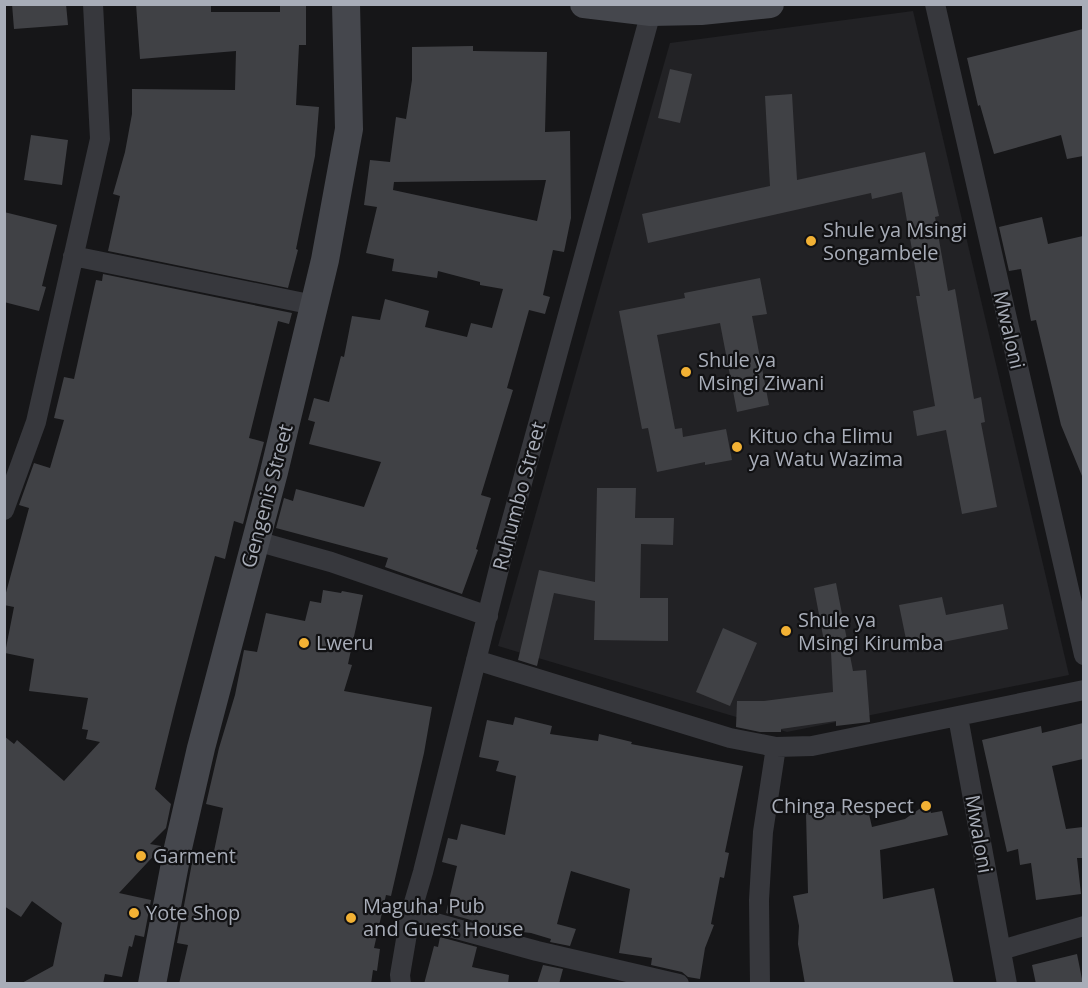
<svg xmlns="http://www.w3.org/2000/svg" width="1088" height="988" font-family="'Open Sans',sans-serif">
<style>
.built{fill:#222225}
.building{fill:#404145;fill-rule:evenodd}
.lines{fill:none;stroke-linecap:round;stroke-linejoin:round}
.street{stroke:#37383d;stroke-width:20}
.secondary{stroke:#45474d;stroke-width:28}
.poi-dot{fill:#f2b134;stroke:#111113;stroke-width:2}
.labels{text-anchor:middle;stroke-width:4.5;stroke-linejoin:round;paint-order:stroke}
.poi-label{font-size:20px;fill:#a8adb8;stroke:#111113;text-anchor:start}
.street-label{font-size:20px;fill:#a8adb8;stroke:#111113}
</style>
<rect width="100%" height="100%" fill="#161618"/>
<!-- built -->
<path class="built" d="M913 11 1069 675 787 732 498 646 670 43Z"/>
<!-- building -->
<path class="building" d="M12 4H66L68 25 14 29Z
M136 4H211V12H280V5H306V45H299L296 105 319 107 315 156 296 249 298 250 288 288 108 251 120 196 113 194 125 152 132 114V89L235 90 236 51 140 59Z
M1083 29V156L1067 159 1061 135 994 154 980 105 978 106 967 58Z
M473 46V51L547 52 545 132 570 131 571 218 564 252 553 250 543 295 550 297 545 314 529 310 507 388 513 390 481 495 491 498 476 549 478 550 462 594 385 567 388 558 276 528 284 498 293 501 296 489 364 507 381 462 309 444 315 422 308 420 314 398 329 402 341 356 344 357 352 316 380 320 385 299 429 311 425 327 467 337 471 323 492 328 503 289 480 285V282L438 271 437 278 392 271 394 259 366 253 377 207 364 205 370 160 390 162 396 117 406 119 412 80V47ZM546 180 537 221 393 190 394 182Z
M670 69 692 74 680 123 658 118Z
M792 94 797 180 925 152 939 216 935 217 948 291 955 289 974 399 981 397 985 422 981 423 997 507 962 514 946 430 917 436 913 411 935 406 916 296H920L902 192 872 199 871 193 648 243 642 214 770 186 765 96Z
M31 135 68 140 62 185 24 180Z
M4 212 57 225 42 286 46 287 39 311 4 302Z
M1042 217 1048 244 1083 236 1082 476 1061 425 1036 320 1031 321 1021 269 1009 271 999 227Z
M103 274 292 313 289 324 278 321 249 438 264 442 243 524 234 521 225 559 215 556 175 708 155 789 171 804 166 828 150 844 161 846V848L119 893 151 900 144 937 135 935 132 947 129 946 122 977 105 974 103 984H20L53 966 62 923 32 901 21 917 4 906V736L14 744 17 740 64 781 100 742 86 739 88 730 82 729 88 698 29 691 34 659 5 653 14 607 4 605V600L29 508 19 505 34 463 50 468 64 420 54 418 64 377 74 379 96 280 102 281Z
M760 278 767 314 752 316 769 405 737 412 720 323 657 335 675 429 682 428 683 437 726 429 732 460 705 465V462L657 472 648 428 642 429 619 311 685 298 684 293Z
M597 488H636L635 518H674L673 545 641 544 640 598H668V641L594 640 595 601 554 593 537 666 518 660 539 570 595 582Z
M836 583 853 671 866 670 870 722 836 726V721L781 729V732H760L736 727 737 701H764L833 692 831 652H826L814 588Z
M323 590 341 593 342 591 363 595 348 664 352 665 344 691 432 707 424 753 391 896 386 895 374 948 380 949 377 971 373 970 371 984H179L188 945 177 943 194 852 213 856 223 808 206 804 219 748 235 695 244 650 257 652 266 613 305 621 310 601 321 603Z
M942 597 946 615 1003 604 1008 629 908 649 899 605Z
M723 628 757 643 730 706 696 692Z
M515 717 552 726 550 734 598 741 599 734 632 742 631 744 743 766 725 852 729 853 724 878 720 877 711 924 714 925 705 948 700 979 688 977 682 972 651 965 652 958 619 953 630 889 571 871 557 924 576 929 570 946 550 942 551 939 531 933 506 930 446 913 457 866 442 862 448 838 457 840 461 824 505 835 516 776 496 771 499 761 479 757 487 720 513 725Z
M1083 723V759L1052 766 1066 829 1083 827V858H1077L1081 894 1036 900 1031 863 1020 865 1018 849 1007 852 982 740 1041 726 1042 733Z
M866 801 872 827 905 819 928 803 931 813 942 811 948 835 880 850 883 899 934 888 954 984H805L798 944 799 926 793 896 808 893 806 813 848 811 846 805Z
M440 937 477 947 472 967 509 975 508 984H424L434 946 438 947Z
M1077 954 1083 984H1036L1032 965Z
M543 965 563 969 559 984H537Z"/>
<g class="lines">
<!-- street -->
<path class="street" d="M935 4 1084 655
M73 256 314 305
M4 510 36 422 100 139 93 4
M256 541 331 562 488 616
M476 660 730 738 776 747 812 746 1084 690
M958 717 1007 984
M410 916 537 951 679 984
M1001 950 1084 926
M401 984 400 975 410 916 423 872 505 545 651 12
M760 984 759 900 763 832 776 747"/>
<!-- secondary -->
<path class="secondary" d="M584 4 651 12 701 11 770 4
M152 984 178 848 201 748 274 472 325 260 349 129 346 4"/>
</g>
<!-- markers -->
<g class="poi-dot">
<circle cx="811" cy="241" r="6"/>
<circle cx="686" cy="372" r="6"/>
<circle cx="737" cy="447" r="6"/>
<circle cx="786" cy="631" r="6"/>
<circle cx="304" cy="643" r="6"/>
<circle cx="926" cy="806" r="6"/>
<circle cx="141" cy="856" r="6"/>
<circle cx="134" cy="913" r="6"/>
<circle cx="351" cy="918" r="6"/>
</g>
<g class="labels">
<!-- poi labels -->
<g class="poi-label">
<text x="823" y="237">Shule ya Msingi<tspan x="823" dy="23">Songambele</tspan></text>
<text x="698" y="367">Shule ya<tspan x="698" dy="23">Msingi Ziwani</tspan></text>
<text x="749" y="443">Kituo cha Elimu<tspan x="749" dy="23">ya Watu Wazima</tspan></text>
<text x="798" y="627">Shule ya<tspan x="798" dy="23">Msingi Kirumba</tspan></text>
<text x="316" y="650">Lweru</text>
<text x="914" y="813" text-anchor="end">Chinga Respect</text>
<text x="153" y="863">Garment</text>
<text x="363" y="913">Maguha' Pub<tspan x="363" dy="23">and Guest House</tspan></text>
<text x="146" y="920">Yote Shop</text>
</g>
<!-- street labels -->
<g class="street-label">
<text transform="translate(1009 330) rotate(77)" y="7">Mwaloni</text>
<text transform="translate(267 496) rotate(-75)" y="7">Gengenis Street</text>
<text transform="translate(519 496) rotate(-75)" y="7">Ruhumbo Street</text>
<text transform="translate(979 834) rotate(80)" y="7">Mwaloni</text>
</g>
</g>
<!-- border -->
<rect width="1088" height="988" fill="none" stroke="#a8adb8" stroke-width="12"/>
</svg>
